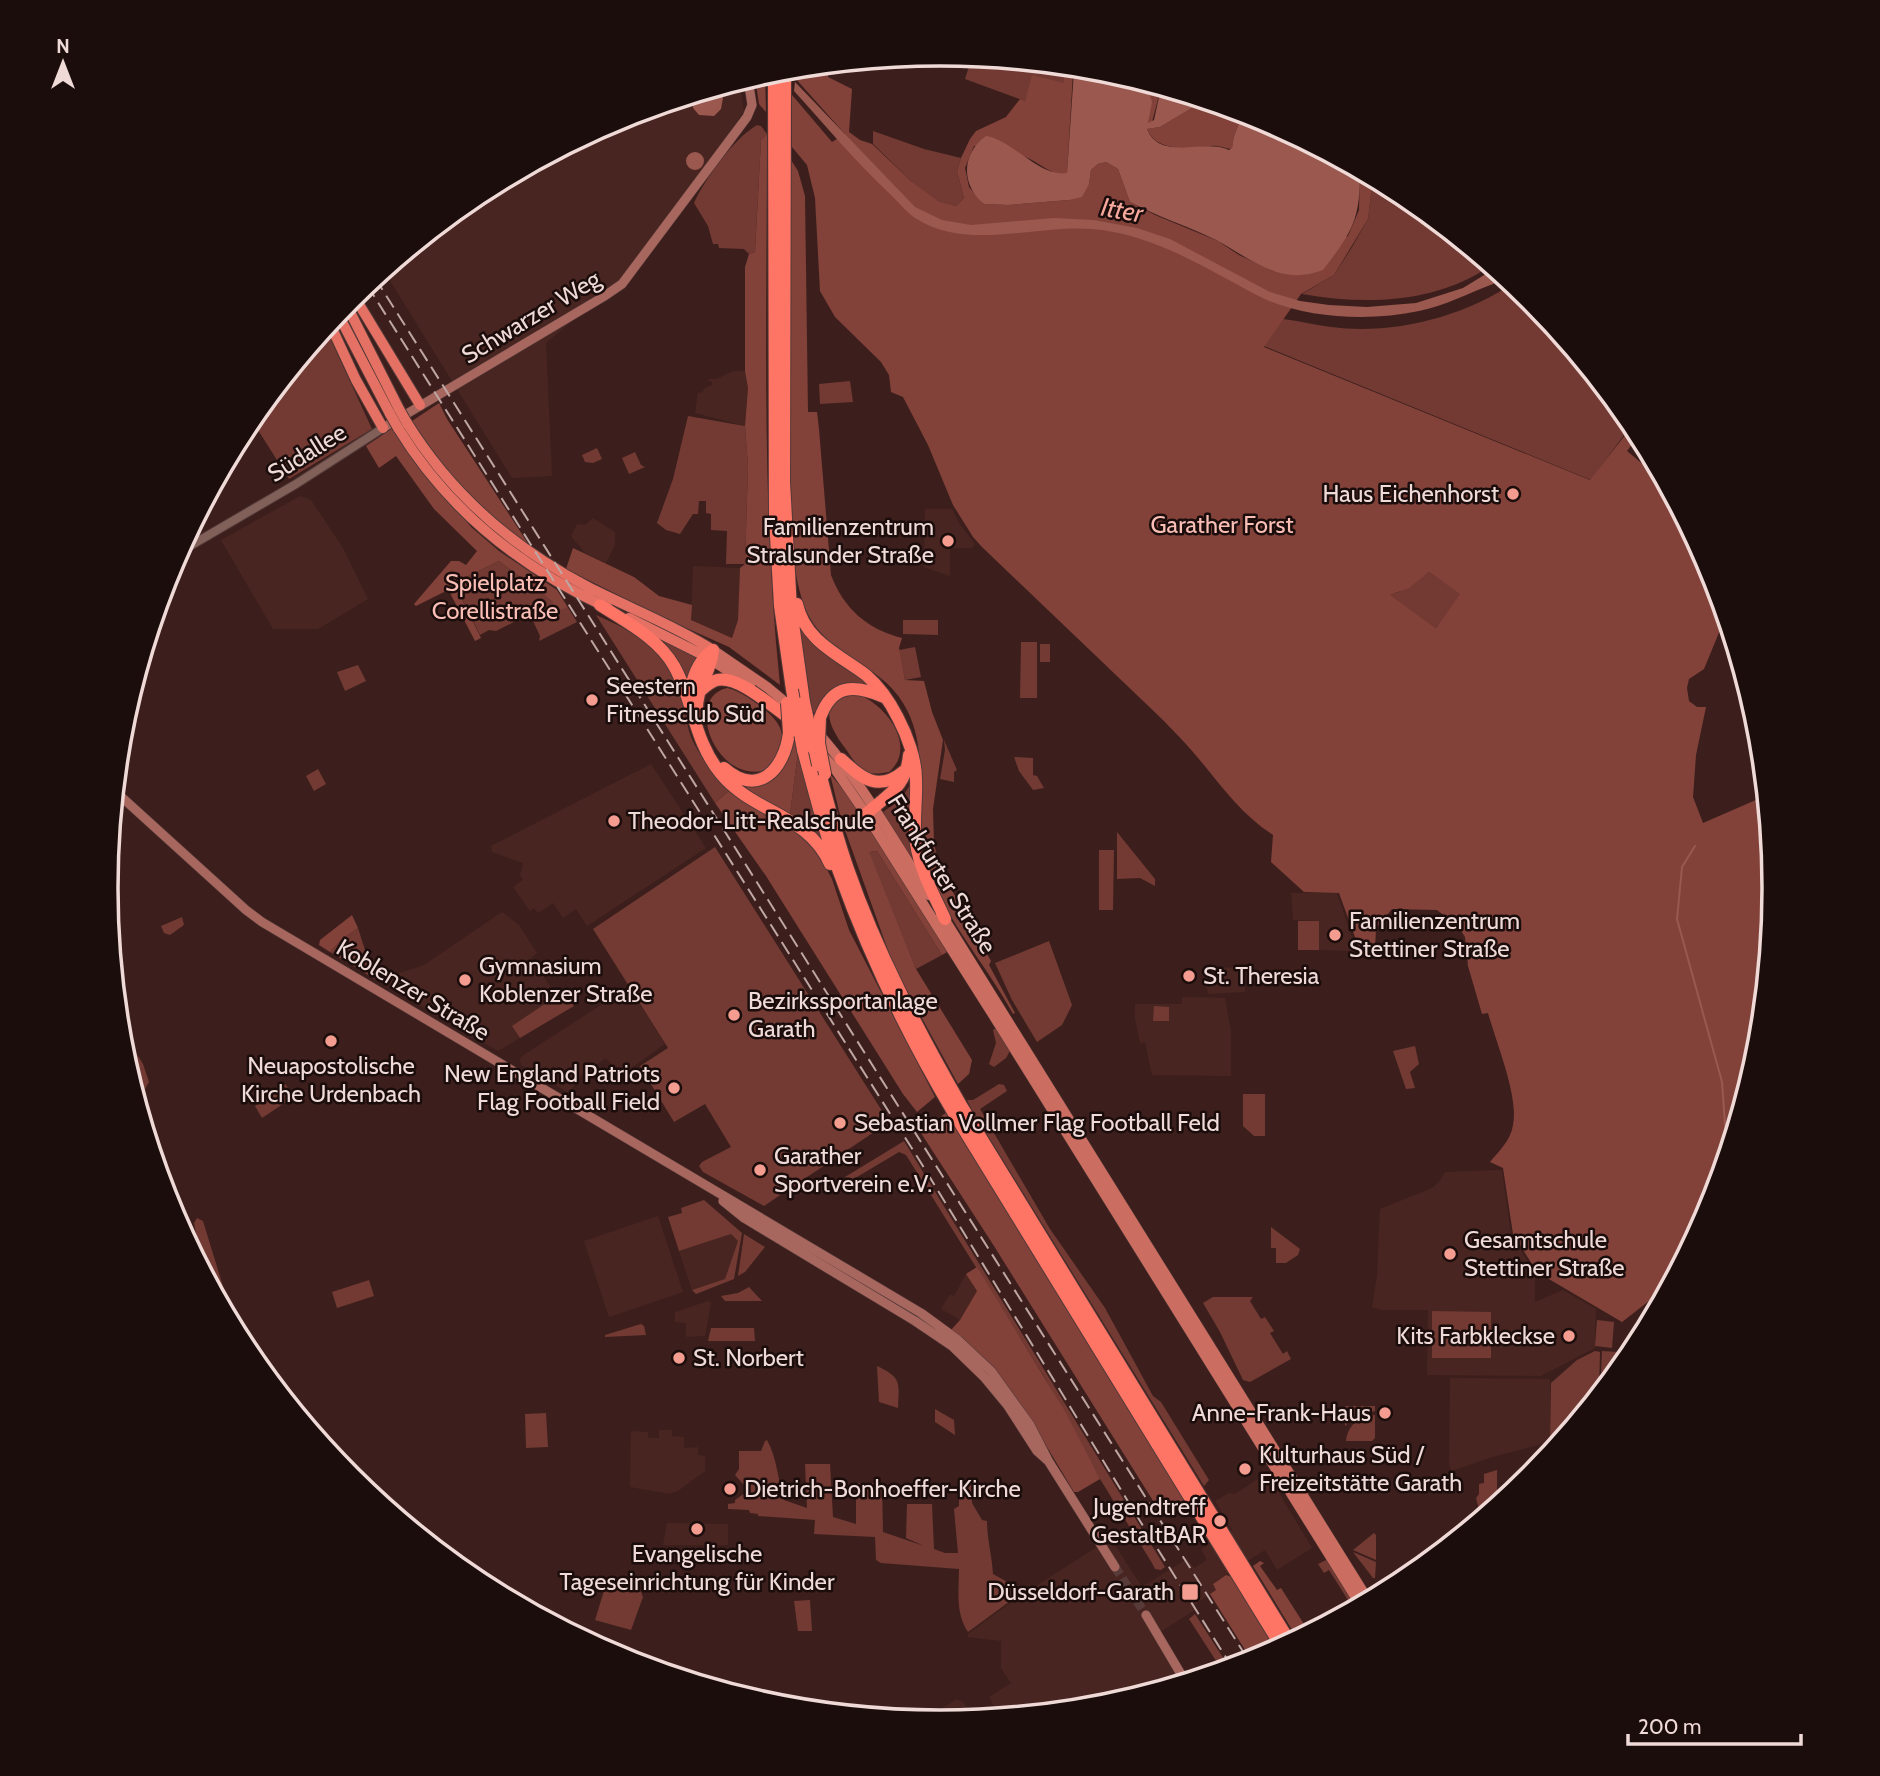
<svg xmlns="http://www.w3.org/2000/svg" width="1880" height="1776" font-family="Cabin,sans-serif">
<style>
.built{fill:#492521}
.green{fill:#723a33}
.forest{fill:#82423a;fill-rule:evenodd}
.water{fill:#9a584f}
.lines{fill:none;stroke-linecap:round;stroke-linejoin:round}
.stream{stroke:#9a584f;stroke-width:2}
.secondary-tunnel{stroke:#573b38;stroke-width:9;stroke-dasharray:9 4.5;stroke-linecap:butt}
.tertiary-casing{stroke:#533a38;stroke-width:10}
.secondary-casing{stroke:#533a38;stroke-width:10}
.primary-casing{stroke:#533a38;stroke-width:11}
.trunk-casing{stroke:#533a38;stroke-width:12}
.motorway-casing{stroke:#533a38;stroke-width:14}
.tertiary{stroke:#82605a;stroke-width:8}
.secondary{stroke:#a7665e;stroke-width:9}
.primary{stroke:#cc6d61;stroke-width:10}
.trunk{stroke:#e57164;stroke-width:10}
.motorway{stroke:#fe7566;stroke-width:12}
.rail{stroke:#bea6a3;stroke-width:2;stroke-dasharray:14 7;stroke-linecap:butt}
.trunk-bridge-casing{stroke:#533a38;stroke-width:12;stroke-linecap:butt}
.motorway-bridge-casing{stroke:#533a38;stroke-width:14;stroke-linecap:butt}
.trunk-bridge{stroke:#e57164;stroke-width:10}
.motorway-bridge{stroke:#fe7566;stroke-width:12}
.poi-dot{fill:#f59c90;stroke:#1a0d0c;stroke-width:2.5}
.labels{text-anchor:middle;stroke-width:5;stroke-linejoin:round;paint-order:stroke}
.street-label{font-size:24px;fill:#efdad7;stroke:#1a0d0c}
.poi-label{font-size:24px;fill:#efdad7;stroke:#1a0d0c;text-anchor:start}
.park-label{font-size:24px;fill:#fbbeb5;stroke:#1a0d0c}
.water-label{font-size:26px;font-style:italic;fill:#f8a99d;stroke:#1a0d0c}
.rim{fill:none;stroke:#efdad7;stroke-width:3.5}
</style>
<rect width="100%" height="100%" fill="#3c1f1c"/>
<!-- built -->
<path class="built" d="M739 82 744 111 681 204 620 280 546 343 552 476 512 478 384 271 477 195 621 118Z
M733 371H745L748 388 745 426 695 413 698 392 702 393 705 388 712 385V382L708 381 709 379H717Z
M300 496 311 500 343 548 368 599 318 629H273L221 540Z
M925 509H952L959 523 975 544 972 548H950V576L924 567Z
M593 518 615 532V545L606 563 586 554 571 536 577 524 585 525Z
M693 566 740 568 738 620 732 638 691 620Z
M651 764 706 848 587 926 576 909 563 918 553 903 538 913 534 908 530 911 513 887 523 880 520 875 523 863 492 852 491 846Z
M1291 893H1337L1356 949 1352 951 1319 950V921L1293 920Z
M502 912 519 925 537 953 531 958 557 996 513 1026 520 1038 498 1051 383 984 387 977 424 965Z
M1245 967V992L1208 994 1206 985 1208 979H1210V968Z
M629 987 665 1044 620 1076 606 1058 579 1077 569 1093 521 1065 520 1059 522 1056Z
M1182 997 1225 998 1231 1031V1076L1152 1075 1145 1042 1140 1043 1135 1019V1004H1182Z
M1502 1170 1511 1234 1535 1273V1302L1563 1290 1596 1309 1595 1348 1541 1376 1427 1375 1428 1310H1381L1372 1307 1377 1276 1380 1209 1432 1188 1439 1182 1445 1172Z
M658 1216 683 1292 609 1317 584 1241Z
M731 1234 738 1241 725 1279 692 1290 679 1251Z
M966 1274 977 1291 960 1320 941 1309 950 1294 954 1296Z
M708 1301 711 1303 705 1336 686 1337V1323L675 1322V1312Z
M1450 1378 1550 1379V1442L1489 1458 1452 1471 1449 1465Z
M659 1430H672V1436L684 1437V1448L698 1447V1455L705 1456V1471L678 1491 670 1494 630 1487 631 1431 648 1432V1438H659Z
M1267 1473 1312 1548 1277 1570 1265 1550 1213 1583 1216 1590 1193 1606 1195 1610 1157 1634 1182 1676 1164 1687 1102 1706 1000 1716 989 1697 1011 1683 1001 1668V1641L968 1637V1634L1011 1602 1100 1545H1115L1142 1587 1187 1559 1194 1568 1207 1560 1201 1549 1232 1530 1215 1501 1229 1493 1235 1494Z
M667 1523 728 1524V1545H663Z
M957 1699 964 1703 973 1718 940 1722 923 1720Z"/>
<!-- green -->
<path class="green" d="M981 58 1064 66V83L1025 101 965 79 971 60 981 62Z
M757 125 761 126 767 134 761 140 755 252 749 254 744 249 719 248 718 244H713L708 226 694 203C705 179 733 139 757 125Z
M873 131 924 149 961 158 957 171 964 198 956 206 939 203 911 181 873 144Z
M1373 178 1404 195 1490 266C1435 304 1364 305 1302 294L1334 275 1352 247 1368 219Z
M1512 284 1530 299 1632 424 1591 480 1264 346 1283 319C1299 321 1315 325 1331 327 1391 335 1461 318 1512 284Z
M326 329 372 429 289 479 251 419Z
M850 381 853 402 820 404 819 384Z
M688 416 745 426 748 466 745 564H726L727 531 711 530V514L706 513V501H699L698 514H693L680 534 666 530 657 523 673 479Z
M1641 440 1657 470 1634 451Z
M597 448 602 459 593 463 585 462 582 455Z
M635 452 641 465 645 467 629 474 622 458Z
M499 561 553 602 496 631 489 630 480 635 454 583Z
M1429 572 1461 594 1436 628 1389 595 1399 592Z
M567 606 577 622 539 641 540 636 532 619Z
M596 615C628 629 665 648 678 683 684 701 685 720 691 737 699 757 716 774 730 790L715 803Z
M799 619 881 694 867 684H856L818 715 812 711Z
M903 620H938V635L903 634Z
M642 627 701 657 690 682Z
M1021 642H1037V698H1020Z
M1040 644H1050V662H1040Z
M915 647 921 677 905 680 899 650Z
M358 665 366 681 345 691 337 672Z
M944 740 957 770 954 772V782L940 779 945 750Z
M798 752 823 843 809 826 790 814Z
M1014 757 1033 758V775L1037 776 1044 788 1033 790 1019 771Z
M318 769 326 784 314 791 306 776Z
M913 780 926 882 883 812 901 799Z
M1117 832 1155 879V886L1140 878 1117 879Z
M715 847 889 1122 764 1206 703 1172 699 1166 702 1162 731 1147 705 1104 674 1122 640 1066 668 1048 593 929Z
M1099 850H1114L1113 910H1099Z
M877 851 942 955 916 969 868 852Z
M182 917 184 925 170 935 164 933 161 926Z
M1298 921H1319V950H1298Z
M358 928 365 950 378 977 376 980 330 952 341 940Z
M1049 941 1072 1005 1062 1025 1037 1042 1012 1000 995 963Z
M564 991 574 1006 520 1038 512 1026Z
M1154 1006 1169 1007V1021H1153Z
M996 1028 1010 1051 1006 1058 994 1067 989 1064 996 1043 993 1030Z
M127 1039 143 1064 149 1082 145 1089 137 1088 135 1084Z
M1415 1046 1419 1064 1410 1072 1415 1088 1406 1089 1393 1051Z
M285 1084 293 1094 292 1098 262 1118 255 1106Z
M999 1084 1004 1085 1007 1091 980 1109 1050 1229 1105 1308 1153 1396 1161 1402 1209 1480 1204 1486 972 1110 967 1100H973Z
M1243 1094H1265V1136H1254L1243 1126Z
M904 1141 1165 1567 1161 1570 1155 1569 1152 1563 1100 1479 1045 1378 906 1155 899 1152 852 1180 845 1177Z
M704 1200 742 1233 734 1279 696 1294 692 1290 725 1279 738 1241 731 1234 679 1251 668 1217 682 1213 681 1208Z
M197 1218 203 1221 229 1306 227 1314 203 1269 194 1223Z
M1271 1227 1300 1249 1298 1255 1286 1263H1276V1248H1271Z
M744 1234 765 1247 745 1272 738 1276Z
M369 1280 374 1296 337 1308 332 1292Z
M749 1287 762 1301H725L721 1296 738 1293Z
M1213 1297H1253L1250 1301 1261 1319 1265 1317 1274 1331 1270 1333 1283 1354 1287 1351 1291 1359 1250 1382 1243 1380 1220 1332 1203 1303Z
M1432 1311 1491 1312V1358H1432Z
M1597 1320 1614 1322 1612 1348 1595 1346Z
M641 1324 644 1326 646 1335 605 1337V1335Z
M711 1328H754L755 1341H708Z
M1595 1351 1600 1352 1599 1392 1561 1440 1550 1442 1551 1383 1577 1360Z
M1602 1351 1618 1352 1616 1372 1601 1374Z
M877 1366C902 1378 899 1382 898 1408L879 1402Z
M1345 1406H1375V1411L1359 1415 1345 1426Z
M935 1409 954 1420 955 1435 935 1422Z
M546 1413 548 1447 526 1448 525 1414Z
M1375 1415V1438L1372 1441H1346C1348 1425 1359 1416 1375 1415Z
M767 1440C777 1457 778 1481 784 1500L807 1508 805 1464H830L833 1517 856 1524V1483H882L883 1532 924 1546 906 1538 907 1504H932L934 1549 945 1553H958L954 1509 959 1506V1481H972V1503L982 1520 987 1521C987 1539 992 1556 993 1574L1018 1588 1021 1593 968 1632C955 1612 959 1591 959 1569L881 1563 876 1560 875 1537 814 1534 815 1520 758 1516V1514L750 1513 749 1510 728 1509V1504L735 1503V1500L745 1493 744 1485 735 1475 739 1469V1451H761L765 1441Z
M1497 1470V1490L1505 1491V1498L1481 1517 1476 1498 1479 1494V1484L1484 1483V1474Z
M1374 1533 1376 1535V1560L1353 1550Z
M1353 1552 1376 1562 1375 1578H1373Z
M1326 1560 1329 1561 1357 1606 1353 1608 1329 1570 1324 1573 1318 1564Z
M607 1581 641 1592 643 1597 631 1630 595 1620Z
M810 1600 812 1631H798L794 1601Z
M1195 1614 1229 1667 1222 1670 1189 1619Z"/>
<!-- forest -->
<path class="forest" d="M828 65V77L852 89 849 132 860 140 872 144 911 181 939 202 956 206 964 198 957 171 961 158 970 139 976 131 1006 117 1020 99 1025 101 1032 75 1064 83V66L1103 70 1123 76 1089 71 1073 72 1067 174C1053 176 1042 165 1030 159 1013 151 993 149 974 146L965 168 969 187 984 204 1008 205 1069 200 1089 184 1091 170 1098 164 1106 162 1118 169 1130 202 1155 215 1218 241 1239 255 1273 271 1348 236 1359 210 1360 172 1373 178 1368 219 1334 275 1301 294 1264 347 1590 480 1633 425 1639 435 1627 451 1664 482 1710 569 1725 618 1704 669 1689 679 1687 688 1689 701 1697 707H1706L1696 755 1693 797 1703 823 1765 796 1774 888 1758 1051 1710 1207 1667 1287 1622 1322 1537 1272 1513 1234 1503 1168 1490 1162C1499 1151 1511 1140 1513 1125 1519 1097 1496 1042 1488 1013L1482 1014 1468 966 1465 937 1458 926 1437 910 1392 909 1376 929 1375 949 1359 948 1339 893 1304 892 1271 862 1273 835C1240 814 1218 781 1193 752 1184 741 1173 731 1163 720L982 547 973 537 953 505 928 445 903 397 891 392 889 375 881 362 835 317 820 291 815 198 807 165 792 147V95L832 142 845 134 796 79 795 69ZM1429 572 1460 594 1436 628 1390 595 1409 588Z
M765 74 766 112 759 104 755 77Z
M1140 82 1161 88 1152 122 1148 123C1149 104 1152 103 1146 84Z
M1188 96 1243 113 1234 136 1232 149C1226 149 1219 145 1211 146 1190 148 1157 153 1147 129L1160 127 1192 108V100Z
M767 134C767 318 761 502 780 685L729 647 664 618 566 569 573 548 634 577 659 596 692 605 691 620 732 638 738 620 740 568 745 564 748 466 745 426 748 388 745 371V267L749 254 755 252 761 140Z
M791 160 798 171 805 196 808 412H817L819 429 831 575C844 609 867 629 902 638L899 648 905 680 924 681 932 712 943 740 933 809 934 844 937 856 944 876 991 961 989 965 1015 1013 1013 1014C984 960 938 913 924 853 913 805 930 758 908 712 886 665 832 658 810 618 784 571 791 470 791 414 791 330 791 245 791 160Z
M439 403 447 419 531 548C484 513 443 471 412 421Z
M393 428 471 527 499 551 557 590 567 606 566 608C552 611 539 622 525 616L553 602 499 561 454 583 481 638 475 641 450 593 444 592 416 606 414 604 451 561H459L466 565 477 551 434 509 396 456 379 468 366 446Z
M727 688C740 691 749 698 760 706 788 727 789 743 766 770 716 785 683 698 727 688Z
M857 694C886 704 918 747 889 772 882 773 874 775 867 772 857 768 851 756 845 748 827 724 817 700 857 694Z
M795 742 798 752 790 814 764 802 745 789 746 784C776 777 786 776 792 743Z
M830 774 862 811 949 951 942 955 877 851 869 852 916 969 972 1060 969 1074 958 1084 894 967 841 819Z
M730 790 740 799 801 834 816 849 832 879 849 930 935 1097 917 1112 903 1094 766 876 715 803Z
M352 915 358 928 341 940 330 952 319 945 320 940Z
M946 1113 1186 1503 1165 1516 1160 1512 994 1246 919 1130Z
M977 1267 1066 1413 1100 1479 1078 1492H1074L1029 1417 951 1330 960 1320 977 1291 966 1274Z
M1260 1561 1264 1563 1260 1566 1277 1590 1281 1588 1309 1632 1297 1638 1253 1566Z
M1226 1575 1232 1577 1276 1649 1252 1661 1210 1594 1216 1590 1213 1584Z"/>
<!-- water -->
<path class="water" d="M1074 71 1098 72 1146 84 1152 102 1148 123 1154 120 1161 88 1192 99V108L1160 127 1147 129C1160 162 1205 138 1229 150L1232 148 1234 136 1243 113 1259 118 1360 172C1360 221 1352 232 1323 270 1280 287 1250 258 1216 240 1188 226 1158 217 1130 202L1118 169 1106 162 1098 164 1091 170 1089 184 1082 197 1069 200 1008 205 984 204C961 185 961 154 986 136 1013 140 1040 178 1067 173Z
M795 82 915 207 942 220 971 225 1053 218 1094 220 1137 228 1170 239 1270 292 1300 301 1329 305 1367 307 1416 303 1463 288 1494 269 1503 277 1493 284C1469 293 1444 306 1419 311 1372 321 1312 319 1267 300 1253 294 1239 285 1225 278 1183 255 1141 233 1092 229 1035 224 967 252 915 218 905 211 897 200 888 192 855 161 825 125 794 91Z
M716 89 723 98 721 109 714 116 699 115 693 108V96Z
M686 161a9 9 0 1 1 18 0a9 9 0 1 1-18 0Z"/>
<g class="lines">
<!-- stream -->
<path class="stream" d="M1695 846 1682 867 1677 919 1722 1082 1727 1152"/>
<!-- secondary-tunnel -->
<path class="secondary-tunnel" d="M1115 1567 1146 1615"/>
<defs>
<path id="tertiary" d="M178 553 296 484 383 428"/>
<path id="secondary" d="M383 428 603 297 622 284 747 117 752 105 748 79
M116 792 246 910 262 922 921 1313 958 1340 991 1371 1030 1425 1049 1462 1115 1567
M723 1201 744 1218 915 1321 952 1346 984 1377 1008 1406 1037 1451 1047 1460
M1146 1615 1185 1681"/>
<path id="primary" d="M713 650 767 687 791 707
M707 657 750 685
M817 732C862 782 893 840 929 895
M821 754 835 769 866 814 992 1013 1360 1604
M941 914 1368 1600"/>
<path id="trunk" d="M354 296 420 405
M346 304 399 409
M338 314 390 414
M330 324 356 380 383 428
M407 423C451 494 513 548 588 587 629 608 674 625 713 650
M398 428C448 510 521 568 608 608
M629 618 705 656"/>
<path id="motorway" d="M785 70 784 482 791 609 804 702
M774 71 775 518 780 606 792 690
M797 604C805 641 838 654 866 675 879 686 890 702 898 718 907 735 916 759 916 779 917 801 913 822 916 844 920 870 934 895 945 919
M600 605C626 622 658 638 674 666 694 701 693 740 721 774 753 813 808 814 830 864
M698 693C704 688 709 682 717 680 737 675 769 704 786 716
M689 698C692 679 697 661 713 650
M697 715C695 687 711 674 713 650
M820 718C832 684 854 684 884 697
M803 750C814 790 824 832 839 872 869 956 908 1036 953 1112L1281 1646
M841 759C862 778 878 793 904 771
M818 765C827 800 836 835 848 869 877 952 918 1030 962 1107L1290 1642
M724 768C758 798 784 770 789 733
M866 814C888 794 906 788 909 755"/>
</defs>
<!-- tertiary casing -->
<use href="#tertiary" class="tertiary-casing"/>
<!-- secondary casing -->
<use href="#secondary" class="secondary-casing"/>
<!-- primary casing -->
<use href="#primary" class="primary-casing"/>
<!-- trunk casing -->
<use href="#trunk" class="trunk-casing"/>
<!-- motorway casing -->
<use href="#motorway" class="motorway-casing"/>
<!-- tertiary -->
<use href="#tertiary" class="tertiary"/>
<!-- secondary -->
<use href="#secondary" class="secondary"/>
<!-- primary -->
<use href="#primary" class="primary"/>
<!-- trunk -->
<use href="#trunk" class="trunk"/>
<!-- motorway -->
<use href="#motorway" class="motorway"/>
<!-- rail -->
<path class="rail" d="M375 278 1249 1661
M367 285 918 1158 1140 1521 1232 1667"/>
<defs>
<path id="trunk-bridge" d="M399 409 407 423
M390 414 398 428"/>
<path id="motorway-bridge" d="M792 690 803 750
M804 702 818 765
M787 703 789 733
M820 718 819 743 825 774"/>
</defs>
<!-- trunk-bridge casing -->
<use href="#trunk-bridge" class="trunk-bridge-casing"/>
<!-- motorway-bridge casing -->
<use href="#motorway-bridge" class="motorway-bridge-casing"/>
<!-- trunk-bridge -->
<use href="#trunk-bridge" class="trunk-bridge"/>
<!-- motorway-bridge -->
<use href="#motorway-bridge" class="motorway-bridge"/>
</g>
<!-- markers -->
<g class="poi-dot">
<circle cx="1513" cy="494" r="7"/>
<circle cx="948" cy="541" r="7"/>
<circle cx="592" cy="700" r="7"/>
<circle cx="614" cy="821" r="7"/>
<circle cx="1335" cy="935" r="7"/>
<circle cx="1189" cy="976" r="7"/>
<circle cx="465" cy="980" r="7"/>
<circle cx="734" cy="1015" r="7"/>
<circle cx="331" cy="1041" r="7"/>
<circle cx="674" cy="1088" r="7"/>
<circle cx="840" cy="1123" r="7"/>
<circle cx="760" cy="1170" r="7"/>
<circle cx="1450" cy="1254" r="7"/>
<circle cx="1569" cy="1336" r="7"/>
<circle cx="679" cy="1358" r="7"/>
<circle cx="1385" cy="1413" r="7"/>
<circle cx="1245" cy="1469" r="7"/>
<circle cx="730" cy="1489" r="7"/>
<circle cx="1220" cy="1521" r="7"/>
<circle cx="697" cy="1529" r="7"/>
<rect x="1181" y="1583" width="18" height="18" rx="3.5"/>
</g>
<g class="labels">
<!-- street labels -->
<g class="street-label">
<text transform="translate(531 317) rotate(-31)" y="8">Schwarzer Weg</text>
<text transform="translate(307 453) rotate(-32)" y="8">Südallee</text>
<text transform="translate(942 874) rotate(58)" y="8">Frankfurter Straße</text>
<text transform="translate(413 990) rotate(31)" y="8">Koblenzer Straße</text>
</g>
<!-- poi labels -->
<g class="poi-label">
<text x="1499" y="502" text-anchor="end">Haus Eichenhorst</text>
<text x="934" y="535" text-anchor="end">Familienzentrum<tspan x="934" dy="28">Stralsunder Straße</tspan></text>
<text x="606" y="694">Seestern<tspan x="606" dy="28">Fitnessclub Süd</tspan></text>
<text x="628" y="829">Theodor-Litt-Realschule</text>
<text x="1349" y="929">Familienzentrum<tspan x="1349" dy="28">Stettiner Straße</tspan></text>
<text x="479" y="974">Gymnasium<tspan x="479" dy="28">Koblenzer Straße</tspan></text>
<text x="1203" y="984">St. Theresia</text>
<text x="748" y="1009">Bezirkssportanlage<tspan x="748" dy="28">Garath</tspan></text>
<text x="331" y="1074" text-anchor="middle">Neuapostolische<tspan x="331" dy="28">Kirche Urdenbach</tspan></text>
<text x="660" y="1082" text-anchor="end">New England Patriots<tspan x="660" dy="28">Flag Football Field</tspan></text>
<text x="854" y="1131">Sebastian Vollmer Flag Football Feld</text>
<text x="774" y="1164">Garather<tspan x="774" dy="28">Sportverein e.V.</tspan></text>
<text x="1464" y="1248">Gesamtschule<tspan x="1464" dy="28">Stettiner Straße</tspan></text>
<text x="1555" y="1344" text-anchor="end">Kits Farbkleckse</text>
<text x="693" y="1366">St. Norbert</text>
<text x="1371" y="1421" text-anchor="end">Anne-Frank-Haus</text>
<text x="1259" y="1463">Kulturhaus Süd /<tspan x="1259" dy="28">Freizeitstätte Garath</tspan></text>
<text x="744" y="1497">Dietrich-Bonhoeffer-Kirche</text>
<text x="1206" y="1515" text-anchor="end">Jugendtreff<tspan x="1206" dy="28">GestaltBAR</tspan></text>
<text x="697" y="1562" text-anchor="middle">Evangelische<tspan x="697" dy="28">Tageseinrichtung für Kinder</tspan></text>
<text x="1174" y="1600" text-anchor="end">Düsseldorf-Garath</text>
</g>
<!-- park labels -->
<g class="park-label">
<text x="1222" y="533">Garather Forst</text>
<text x="495" y="591">Spielplatz<tspan x="495" dy="28">Corellistraße</tspan></text>
</g>
<!-- water labels -->
<g class="water-label">
<text transform="translate(1122 210) rotate(10)" y="9">Itter</text>
</g>
</g>
<!-- crop -->
<path d="M0 0H1880V1776H0ZM118 888a822 822 0 1 1 1644 0a822 822 0 1 1-1644 0Z" fill="#1a0d0c" fill-rule="evenodd"/>
<path class="rim" d="M118 888a822 822 0 1 1 1644 0a822 822 0 1 1-1644 0Z"/>
<!-- north arrow -->
<g transform="translate(63 63)" stroke="#1a0d0c" stroke-width="5" paint-order="stroke">
<path d="M0-5L12 26L0 18L-12 26Z" fill="#efdad7"/>
<text y="-10" font-size="19" font-weight="bold" text-anchor="middle" fill="#efdad7">N</text>
</g>
<!-- scale -->
<path d="M1628 1734v10h173v-10" fill="none" stroke="#efdad7" stroke-width="3.5"/>
<text x="1638" y="1734" font-size="21" fill="#efdad7" stroke="#1a0d0c" stroke-width="5" paint-order="stroke">200 m</text>
</svg>
